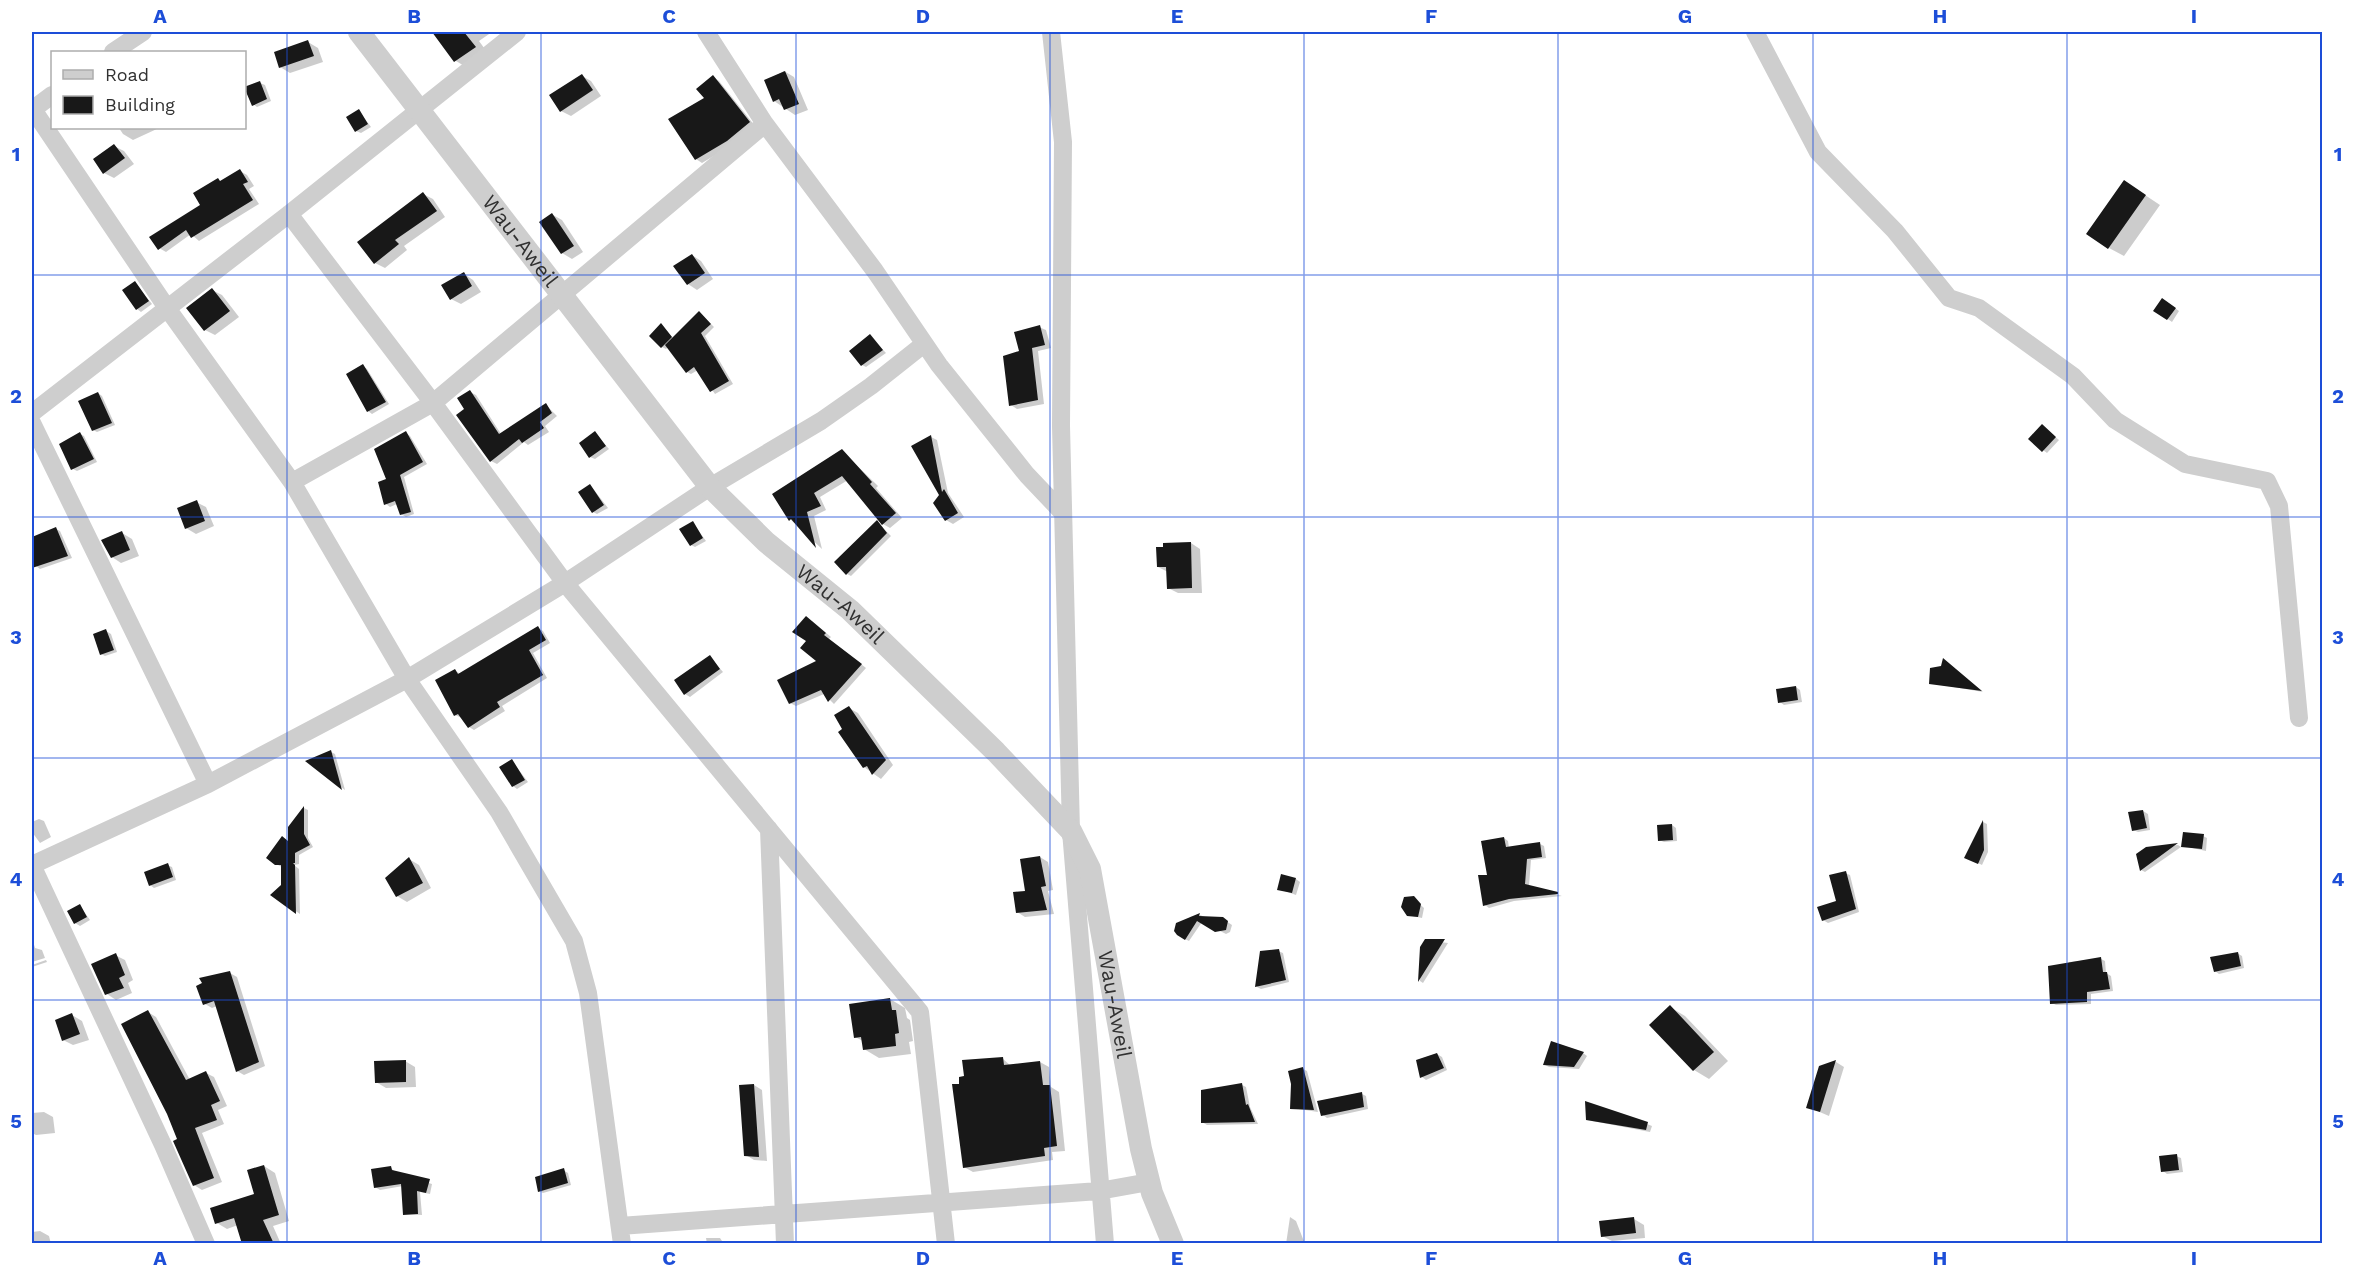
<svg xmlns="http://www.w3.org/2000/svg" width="2354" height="1275" font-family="'Work Sans',sans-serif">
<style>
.shadow{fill:#0003}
.building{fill:#181818}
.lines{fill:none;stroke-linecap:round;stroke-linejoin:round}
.minor{stroke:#cecece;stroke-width:18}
.tertiary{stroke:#cecece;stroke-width:22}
.grid{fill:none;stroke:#1d4ed8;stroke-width:1.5;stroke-opacity:0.55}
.labels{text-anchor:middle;stroke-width:6;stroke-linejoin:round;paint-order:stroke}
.street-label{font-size:21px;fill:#313131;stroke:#fff}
.neatline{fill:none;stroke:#1d4ed8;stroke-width:2}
.grid-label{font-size:20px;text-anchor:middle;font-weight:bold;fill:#1d4ed8}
</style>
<rect width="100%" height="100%" fill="#fff"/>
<!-- shadow -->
<path class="shadow" d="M434 32H492L479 41 490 56 471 70 456 61Z
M308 42 318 48 323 62 290 73 280 67Z
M784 71 794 77 808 110 795 115 774 101 766 81Z
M582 76 591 81 601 96 571 116 561 111Z
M713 77 719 81 755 126 734 144 702 163 696 159 706 99Z
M260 83 265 85 271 101 257 107 253 104Z
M359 111 371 127 361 133 356 131Z
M119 128H159L133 140 123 134Z
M114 146 124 151 134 164 114 178 104 173Z
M240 171 247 175 254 186 249 189 259 204 199 241 191 234 166 252 159 248 222 182Z
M2139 191 2160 205 2124 256 2109 248Z
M423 194 433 199 445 217 404 246 407 250 385 268 375 263Z
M553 215 562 220 583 252 572 259 562 253Z
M692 255 701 261 713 279 697 290 688 284Z
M464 274 473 280 481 292 461 304 451 299Z
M135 283 152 304 141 312 137 309Z
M212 290 222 295 239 317 215 335 205 330Z
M2167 302 2179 311 2172 322 2155 310Z
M703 316 714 327 705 336 733 384 715 394 698 370 691 374 687 372 668 347 666 349 662 347 661 325 674 339Z
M1039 327 1046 330 1051 348 1038 351 1044 404 1017 409 1011 405 1021 353Z
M870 336 886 353 866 367 862 365Z
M363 366 367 369 389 404 372 414 368 411Z
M470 392 476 395 501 434 546 405 557 416 545 426 549 432 528 445 524 442 497 464 491 461 466 409Z
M98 393 102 396 115 425 97 432 93 430Z
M2042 426 2059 440 2047 453 2043 450Z
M406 433 410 436 427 464 404 477 414 514 406 517 401 514 397 504 390 507 386 504 379 483 388 480Z
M595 433 609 449 595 459 590 457Z
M80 434 84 436 97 462 77 471 73 469Z
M931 437 937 440 948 493 964 517 953 524 946 520Z
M842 451 878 486 876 488 902 518 890 528 883 524 848 480 820 497 826 510 814 516 822 549 790 519Z
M591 486 608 508 597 514 593 512Z
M196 502 206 507 214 526 196 534 186 528Z
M877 522 891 536 851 576 847 574Z
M693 523 706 541 695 547 691 545Z
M56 529 60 531 72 558 40 569 36 566 32 554V538Z
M122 533 132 539 139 556 121 563 112 557Z
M1191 543 1200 549 1202 593H1178L1168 588V572L1158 567 1165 548Z
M812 621 831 637 829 639 866 668 834 704 824 694 796 706 790 703 819 661 808 641Z
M538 628 543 631 550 643 533 653 547 678 502 706 505 711 474 730 469 727 462 718 455 715V671L461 674Z
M106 631 111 634 117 652 105 656 101 654Z
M710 657 723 672 690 697 685 694 676 680Z
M1947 662 1983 692 1930 683Z
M1796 687 1800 690 1802 702 1784 705 1780 702Z
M849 708 858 713 893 765 881 779 864 767 844 730Z
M331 752 335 754 345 790 308 762Z
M512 761 528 782 517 789 513 786Z
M304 808 308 810V838L313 847 299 855V864L294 865 299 869 300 914 272 895 283 886 282 867 276 864 290 843V828Z
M2143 811 2148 814 2150 830 2138 832 2133 830Z
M39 819 44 821 51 837 40 843 32 832V822Z
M1983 822 1987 824 1988 852 1982 865 1966 857Z
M1672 825 1676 828 1677 841 1664 842 1659 840Z
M2203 836 2207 838 2206 851 2183 846Z
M1504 838 1508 841 1509 848 1540 844 1544 846 1546 858 1531 860 1529 886 1562 896 1514 901 1489 908 1485 905 1488 876Z
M2178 845 2181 847 2145 872 2141 870 2147 849Z
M1040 857 1048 862 1053 890 1048 891 1054 914 1025 917 1017 912Z
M409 859 419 865 431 888 407 902 397 896Z
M167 865 172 867 176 880 154 888 150 885Z
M1845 873 1850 875 1859 912 1828 923 1823 920 1838 901Z
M1296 879 1300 882 1296 895 1279 889Z
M1413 898 1424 908 1422 918 1408 915Z
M80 906 90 920 80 926 75 923Z
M1200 915 1205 917H1220L1232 925 1230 932 1226 934 1202 922 1189 941 1185 939 1190 917Z
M32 938 35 948 42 950 45 958 32 962Z
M1425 940 1448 943 1423 983 1420 981 1421 947Z
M1278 951 1283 953 1289 982 1261 989 1257 987Z
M2237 953 2242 956 2244 968 2219 974 2215 971Z
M115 955 125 960 133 980 128 983 132 993 116 1000 107 994Z
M2101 959 2105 961 2106 973 2111 976 2113 991 2091 994V1004L2056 1005 2052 1003 2069 962Z
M46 960 47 962 32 967V965Z
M230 973 237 977 265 1066 244 1075 237 1071 217 1006 212 1008 205 1004Z
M890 999 905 1008 907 1018 910 1020 913 1041 909 1042 911 1054 879 1058 864 1049 863 1041 855 1037Z
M1670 1007 1685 1016 1728 1061 1709 1079 1694 1070 1651 1025Z
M148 1012 156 1017 190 1080 206 1073 214 1077 227 1106 218 1110 224 1124 202 1133 222 1182 202 1190 194 1185 179 1140Z
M72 1015 82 1021 89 1040 73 1045 63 1040Z
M1552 1043 1583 1053 1587 1056 1579 1069 1549 1067 1545 1065Z
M1437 1054 1442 1057 1447 1070 1426 1080 1422 1077Z
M1002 1058 1011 1066 1040 1062 1049 1067 1051 1087 1059 1092 1065 1151 1052 1152 1053 1160 973 1172 964 1167 961 1085Z
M405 1061 415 1067 416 1087 386 1088 376 1082Z
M1836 1062 1844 1067 1829 1116 1808 1107 1820 1067Z
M1303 1069 1307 1071 1318 1112 1292 1108 1293 1083Z
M754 1085 762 1090 767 1161 754 1160 746 1155Z
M1242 1085 1246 1087 1250 1107 1258 1124 1207 1125 1202 1122Z
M1362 1094 1366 1096 1368 1109 1327 1118 1323 1115Z
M44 1112 53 1117 55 1133 36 1135 32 1133V1113Z
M1587 1120 1647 1124 1652 1126 1650 1132Z
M2176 1156 2181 1158 2183 1172 2167 1174 2163 1171Z
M264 1166 275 1173 289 1221 273 1226 281 1244H244L238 1225 227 1229 217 1223 256 1195Z
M391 1168 396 1173 432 1184 430 1194 420 1192 422 1215 405 1214 403 1186 380 1190 375 1187Z
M563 1170 568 1173 571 1185 543 1193 539 1191Z
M1290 1217 1296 1221 1305 1244H1286Z
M1634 1219 1644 1225 1645 1238 1612 1241 1602 1236Z
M40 1231 49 1236 51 1244H32V1232Z
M706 1238H720L724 1244H707Z"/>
<!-- building -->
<path class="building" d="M432 32H464L476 47 454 62Z
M308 40 314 56 279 68 274 52Z
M785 71 799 104 784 110 779 99 773 102 764 80Z
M582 74 593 90 560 112 549 95Z
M713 75 750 122 727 141 695 160 668 119 704 98 696 89Z
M260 81 267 99 252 106 244 87Z
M359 109 368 124 355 132 346 117Z
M114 144 125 158 103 174 93 159Z
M240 169 248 182 243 184 253 200 191 238 186 230 158 250 149 237 200 205 193 193 218 178 220 181Z
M2124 180 2146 195 2108 249 2086 234Z
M423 192 437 211 395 240 399 244 374 264 357 242Z
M552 213 574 246 561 254 539 222Z
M692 254 705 273 687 285 673 266Z
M464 272 472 286 450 300 441 285Z
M135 281 149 301 136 310 122 290Z
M212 288 230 311 204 331 186 308Z
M2162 298 2176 308 2167 320 2153 311Z
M699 311 711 324 701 333 729 381 710 392 694 367 686 373 665 345Z
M661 323 672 337 661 348 649 336Z
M1040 325 1045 345 1032 348 1038 400 1009 406 1003 356 1019 351 1014 332Z
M870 334 883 350 861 366 849 351Z
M363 364 386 402 367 412 346 374Z
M470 390 499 434 546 403 552 413 540 422 544 428 522 443 519 439 490 462 456 415 464 409 457 398Z
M98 392 112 423 92 431 78 401Z
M2042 424 2056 437 2042 452 2028 439Z
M406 431 423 462 400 475 411 512 400 515 395 501 384 505 378 482 386 479 374 449Z
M595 431 606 446 589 458 579 443Z
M80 432 94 459 71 470 59 444Z
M931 435 942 492 944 489 958 513 945 521 933 503 939 495 911 446Z
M842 449 872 482 870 484 896 513 882 525 842 476 814 493 821 506 807 512 816 548 791 519 789 521 772 494Z
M590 484 604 505 592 513 578 492Z
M197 500 205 521 185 529 177 508Z
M877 520 887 533 846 575 834 562Z
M693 521 703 538 690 546 679 529Z
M56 527 68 556 32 568V537Z
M122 531 130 550 111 558 101 540Z
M1191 542 1192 588 1167 589 1166 567H1157L1156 547H1163V543Z
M806 616 826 633 824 635 862 664 828 702 821 690 789 704 777 680 816 661 800 648 806 641 792 632Z
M538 626 546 640 529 650 543 675 497 702 500 707 468 728 458 714 454 716 435 680 455 669 458 674Z
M106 629 114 650 100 655 93 634Z
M710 655 720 669 684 695 674 680Z
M1943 658 1982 691 1929 684 1930 668 1941 666Z
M1796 686 1798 700 1778 703 1776 689Z
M849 706 886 760 872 775 867 766 863 768 838 732 842 729 834 715Z
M331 750 342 790 305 761Z
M512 759 525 780 512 787 499 767Z
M304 806V834L310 845 295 853V863H293L295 865 296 914 270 895 281 885V865H275L266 858 282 836 288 841V827Z
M2143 810 2147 828 2132 831 2128 812Z
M1983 820 1984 850 1978 864 1964 858Z
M1672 824 1673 840 1658 841 1657 825Z
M2183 832 2204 834 2202 849 2181 847Z
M1504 837 1506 847 1540 842 1542 857 1527 859 1525 884 1558 892V894L1509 899 1483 906 1478 875H1487L1481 841Z
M2178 843 2140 871 2136 854 2146 847Z
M1040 856 1046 886 1041 887 1047 910 1016 913 1013 892 1025 891 1020 859Z
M409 857 423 883 396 897 385 878Z
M168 863 173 877 149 886 144 872Z
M1846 871 1856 909 1822 921 1817 907 1836 901 1829 875Z
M1281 874 1296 878 1292 893 1277 890Z
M1414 896 1421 904 1418 917 1407 916 1401 907 1404 897Z
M80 904 87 917 74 924 67 911Z
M1200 913 1199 916 1223 917 1228 921 1226 930 1215 932 1197 921 1185 940 1177 935 1174 931 1176 923Z
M1425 939H1445L1418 982 1420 947Z
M1279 949 1286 980 1255 987 1260 951Z
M2238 952 2241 966 2214 972 2210 957Z
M116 953 125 975 119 978 124 988 105 995 91 964Z
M2101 957 2103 972H2107L2110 989 2087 992V1002L2050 1004 2048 966Z
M230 971 259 1062 236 1072 214 1001 203 1005 196 986 202 983 199 978Z
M890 998 892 1010H896L899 1033 895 1034 896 1046 863 1050 861 1037 854 1038 849 1004Z
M1670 1005 1714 1052 1693 1071 1649 1025Z
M148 1010 186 1080 206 1071 220 1101 211 1105 217 1120 195 1128 214 1178 193 1186 173 1141 177 1139 167 1114 121 1024Z
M72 1013 80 1034 62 1041 55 1020Z
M1551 1041 1584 1052 1574 1067 1543 1065Z
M1437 1053 1444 1068 1420 1078 1416 1060Z
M1003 1057 1004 1065 1040 1061 1043 1085H1050L1057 1146 1044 1148 1045 1156 963 1168 952 1084H959V1077L964 1076 962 1060Z
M406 1060V1082L375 1083 374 1061Z
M1836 1060 1820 1112 1806 1108 1819 1066Z
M1303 1067 1314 1110 1290 1109 1291 1084 1288 1071Z
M1242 1083 1246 1105 1248 1104 1255 1122 1201 1123V1090Z
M754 1084 759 1157 744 1156 739 1085Z
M1362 1092 1364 1107 1321 1116 1317 1101Z
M1585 1101 1648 1122 1646 1130 1586 1120Z
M2177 1154 2179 1170 2161 1172 2159 1156Z
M264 1165 279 1215 263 1220 274 1244H242L234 1218 215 1224 210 1208 254 1194 247 1170Z
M391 1166 392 1170 430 1179 426 1193 417 1191 418 1214 403 1215 401 1184 374 1188 371 1169Z
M564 1168 568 1183 538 1192 535 1177Z
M1634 1217 1636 1233 1601 1237 1599 1221Z"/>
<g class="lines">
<!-- minor -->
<path class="minor" d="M706 32 765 124 875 271 939 365 1027 475 1063 513
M1051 32 1063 142 1061 426 1071 831 1105 1244
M1755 32 1818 152 1895 231 1949 298 1979 308 2073 376 2115 420 2185 464 2267 481 2279 506 2299 718
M113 52 143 32
M32 108 167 308 292 482 407 679 499 812 574 941 588 993 622 1244
M32 110 52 95
M289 214 433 403 565 583 920 1012 946 1244
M32 413 289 214 517 32
M32 423 208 784
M292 482 433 403 765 124
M769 829 785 1244
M32 865 208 784 407 679 565 583 710 487 821 421 871 386 924 344
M32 865 163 1145 206 1244
M620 1226 1099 1191 1149 1182"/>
<!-- tertiary -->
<path class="tertiary" id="s1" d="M359 32 710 487 766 542 850 610 996 752 1071 831 1090 869 1141 1149 1152 1193 1173 1244"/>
</g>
<!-- grid -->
<path class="grid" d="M287 32V1244M541 32V1244M796 32V1244M1050 32V1244M1304 32V1244M1558 32V1244M1813 32V1244M2067 32V1244M32 275H2322M32 517H2322M32 758H2322M32 1000H2322"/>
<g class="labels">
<!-- street labels -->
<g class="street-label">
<text dy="7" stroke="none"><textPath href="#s1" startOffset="264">Wau-Aweil</textPath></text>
<text dy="7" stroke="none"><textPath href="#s1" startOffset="750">Wau-Aweil</textPath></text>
<text dy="7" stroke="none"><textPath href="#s1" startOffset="1254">Wau-Aweil</textPath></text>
</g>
</g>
<!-- border -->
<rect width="2354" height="1275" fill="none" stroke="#ffffff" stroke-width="66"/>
<!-- legend -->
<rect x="51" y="51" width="195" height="78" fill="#ffffff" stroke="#adadad" stroke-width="1.5"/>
<rect x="63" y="70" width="30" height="9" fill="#cecece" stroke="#adadad" stroke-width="1.5"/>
<text x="105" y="81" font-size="18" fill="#313131">Road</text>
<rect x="63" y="96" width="30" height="18" fill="#181818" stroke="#adadad" stroke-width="1.5"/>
<text x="105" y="111" font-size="18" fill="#313131">Building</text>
<rect x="33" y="33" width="2288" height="1209" class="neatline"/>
<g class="grid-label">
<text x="160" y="23">A</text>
<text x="414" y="23">B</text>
<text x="669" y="23">C</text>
<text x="923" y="23">D</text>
<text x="1177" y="23">E</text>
<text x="1431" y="23">F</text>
<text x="1685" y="23">G</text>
<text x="1940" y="23">H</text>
<text x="2194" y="23">I</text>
<text x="16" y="161">1</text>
<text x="2338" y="161">1</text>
<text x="16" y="403">2</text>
<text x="2338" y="403">2</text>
<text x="16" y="644">3</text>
<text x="2338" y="644">3</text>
<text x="16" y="886">4</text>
<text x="2338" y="886">4</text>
<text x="16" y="1128">5</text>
<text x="2338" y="1128">5</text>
<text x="160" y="1265">A</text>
<text x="414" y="1265">B</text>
<text x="669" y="1265">C</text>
<text x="923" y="1265">D</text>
<text x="1177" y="1265">E</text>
<text x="1431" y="1265">F</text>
<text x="1685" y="1265">G</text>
<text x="1940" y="1265">H</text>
<text x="2194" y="1265">I</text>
</g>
</svg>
